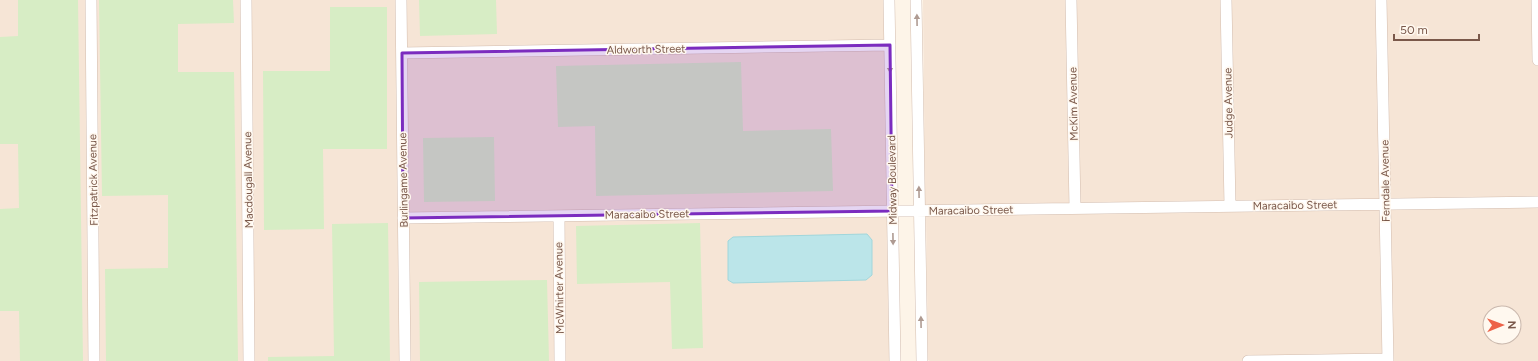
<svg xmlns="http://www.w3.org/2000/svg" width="1538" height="361" font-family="Figtree,sans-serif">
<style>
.residential{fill:#f6e5d6;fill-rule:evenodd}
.green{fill:#d7edc5}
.water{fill:#bbe5e9;stroke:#a0d6db}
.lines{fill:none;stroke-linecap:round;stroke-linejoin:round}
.minor-casing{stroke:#d3bdaf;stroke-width:12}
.minor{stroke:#fff;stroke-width:11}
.oneway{fill:#af9b92}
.marked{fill:#7b2cbf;fill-opacity:0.2;stroke:#7b2cbf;stroke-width:3;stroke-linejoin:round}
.labels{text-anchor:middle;stroke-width:3;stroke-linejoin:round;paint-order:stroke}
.street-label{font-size:11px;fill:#7a584a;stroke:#fff8ef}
</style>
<rect width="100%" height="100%" fill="#fdf4e8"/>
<!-- residential -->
<path class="residential" d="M0 0H888L889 361H0Z
M923 0H1538V361H930L928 360 926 216H928V205L925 204ZM1490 313H1514V337H1490Z"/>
<!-- green -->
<path class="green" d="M18 0H78L83 361H20L19 311H0V209L19 208 18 144H0V37L18 36Z
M99 0H233L234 23 178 24V72H234L238 361H106L105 269 168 268V195L102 196Z
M419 0H496L497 34 420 36Z
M330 7H387V149H323L324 229 264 230 263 71H330Z
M741 62 743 131 831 129 833 191 596 196 595 126 558 127 556 66Z
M494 137 495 201 424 202 423 138Z
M388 223 390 361H268V357L334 356 332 224Z
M700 223 703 348 672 349 670 282 577 284 576 226Z
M547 280 549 361H420L419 282Z"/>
<!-- water -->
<path class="water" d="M867 234 872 240V275L866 280 733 283 728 280V241L733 237Z"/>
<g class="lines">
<defs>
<path id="minor" d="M91 0 94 361
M246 0 249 361
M401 0 405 361
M889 0 895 361
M916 0 922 361
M1071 0 1075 208
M1226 0 1230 206
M1381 0 1388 361
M1537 0 1538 60
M402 53 890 45
M559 216 560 361
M403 218 1538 202
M1248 361 1388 359"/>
</defs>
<!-- minor casing -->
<use href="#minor" class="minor-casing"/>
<!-- minor -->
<use href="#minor" class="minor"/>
</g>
<!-- one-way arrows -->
<defs><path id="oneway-solid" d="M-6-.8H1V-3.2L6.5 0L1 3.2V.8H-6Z"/></defs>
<g class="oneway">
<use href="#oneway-solid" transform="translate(917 20) rotate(-91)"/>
<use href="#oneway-solid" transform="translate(890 67) rotate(89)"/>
<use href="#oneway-solid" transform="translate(919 192) rotate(-91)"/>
<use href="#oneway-solid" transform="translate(893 239) rotate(89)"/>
<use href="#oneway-solid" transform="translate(921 322) rotate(-91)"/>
</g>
<!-- marked area -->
<path class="marked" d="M890 45 892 211 403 218 402 53Z"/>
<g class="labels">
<!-- street labels -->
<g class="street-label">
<text transform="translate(646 49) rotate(-1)" y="4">Aldworth Street</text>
<text transform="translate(1228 103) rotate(-91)" y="4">Judge Avenue</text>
<text transform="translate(1073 104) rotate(-91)" y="4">McKim Avenue</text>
<text transform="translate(93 180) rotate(-91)" y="4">Fitzpatrick Avenue</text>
<text transform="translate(248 180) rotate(-91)" y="4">Macdougall Avenue</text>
<text transform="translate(403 180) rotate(-91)" y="4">Burlingame Avenue</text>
<text transform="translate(892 180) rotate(-91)" y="4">Midway Boulevard</text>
<text transform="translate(1385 181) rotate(-91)" y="4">Ferndale Avenue</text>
<text transform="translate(1295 205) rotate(-1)" y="4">Maracaibo Street</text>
<text transform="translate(971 210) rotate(-1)" y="4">Maracaibo Street</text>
<text transform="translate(647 214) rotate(-1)" y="4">Maracaibo Street</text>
<text transform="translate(559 288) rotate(-91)" y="4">McWhirter Avenue</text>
</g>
</g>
<!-- north arrow -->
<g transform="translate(1502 325) rotate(89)"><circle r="19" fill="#fff8ef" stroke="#cab8ad"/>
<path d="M0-3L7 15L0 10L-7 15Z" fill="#ed6248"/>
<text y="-6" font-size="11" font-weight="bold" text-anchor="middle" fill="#7a584a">N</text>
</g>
<!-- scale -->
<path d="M1394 34v6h85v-6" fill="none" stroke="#7a584a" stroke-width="2"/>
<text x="1400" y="34" font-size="12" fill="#7a584a" stroke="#fff8ef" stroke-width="3" paint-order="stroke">50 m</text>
</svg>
